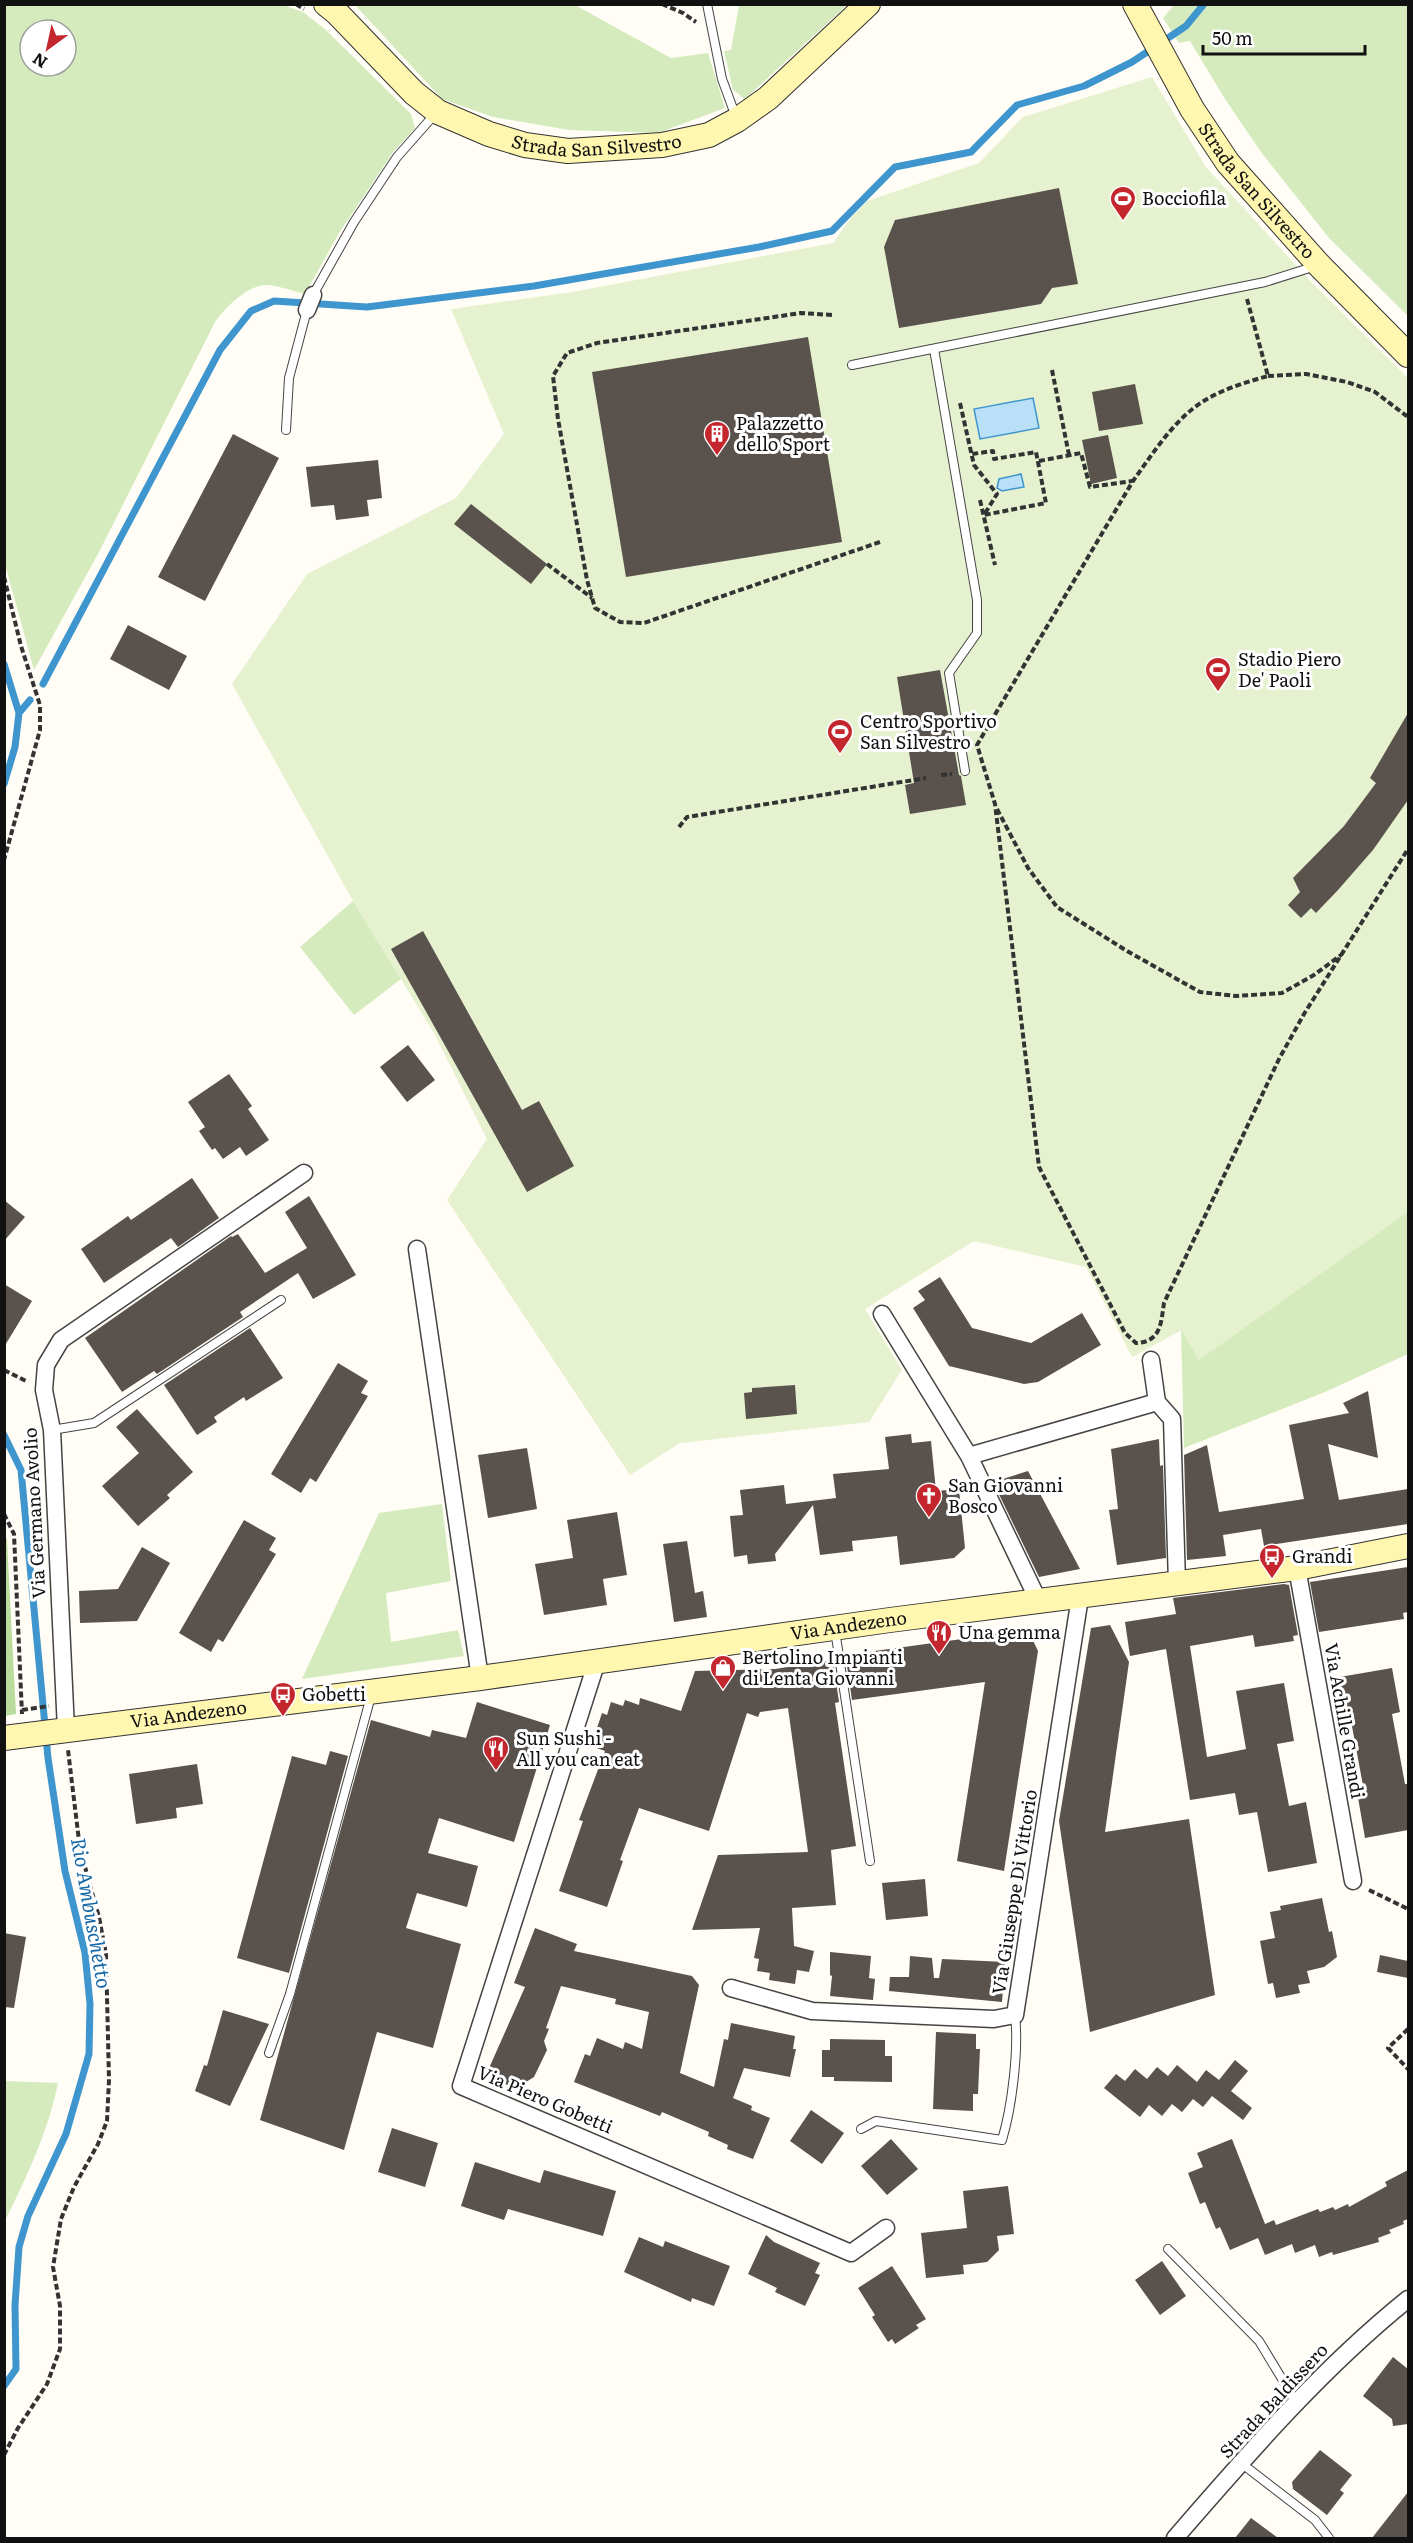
<svg xmlns="http://www.w3.org/2000/svg" width="1413" height="2543" font-family="Literata,serif">
<style>
.green{fill:#d5ebbd;fill-rule:evenodd}
.forest{fill:#b9dc9c}
.pitch{fill:#e6f2cf}
.water{fill:#b9e0f7;stroke:#3f96cf;stroke-width:1.5}
.lines{fill:none;stroke-linecap:round;stroke-linejoin:round}
.stream{stroke:#3f96cf;stroke-width:7}
.building{fill:#5a524d}
.lane-casing{stroke:#444;stroke-width:10}
.street-casing{stroke:#444;stroke-width:19}
.secondary-casing{stroke:#333;stroke-width:26}
.path{stroke:#333;stroke-width:4;stroke-dasharray:6 3;stroke-linecap:butt}
.lane{stroke:#fff;stroke-width:8}
.street{stroke:#fff;stroke-width:16}
.secondary{stroke:#fff6b0;stroke-width:24}
.labels{text-anchor:middle;stroke-width:6;stroke-linejoin:round;paint-order:stroke}
.street-label{font-size:18px;fill:#111;stroke:#fff}
.poi-label{font-size:18px;fill:#111;stroke:#fff;text-anchor:start}
.water-label{font-size:20px;font-style:italic;fill:#1768a6;stroke:#fff}
</style>
<rect width="100%" height="100%" fill="#fffdf5"/>
<!-- green -->
<path class="green" d="M1175 4 1408 5V316L1329 238 1261 152 1225 99 1190 41 1179 43 1163 18Z
M4 5H283L303 12 326 30 411 114 415 128 394 151 339 233 305 294C293 291 279 286 268 285 248 284 225 308 215 322L99 552 34 670 5 564ZM30 30H66V66H30Z
M355 5H575L671 58 708 53 725 108 658 133 569 130 493 117 442 99Z
M739 5V4L847 5 745 99 733 90 724 51 731 50Z
M1408 857V1354L1325 1392 1184 1448 1181 1330 1132 1357Z
M353 901 401 979 354 1015 300 947Z
M442 1504 451 1581 386 1593 391 1642 458 1630 464 1656 302 1679 379 1513Z
M5 2081 58 2083C48 2132 27 2176 5 2221Z"/>
<!-- forest -->
<path class="forest" d="M5 1534 7 1540 16 1714 5 1716Z"/>
<!-- pitch -->
<path class="pitch" d="M1152 77 1206 167 1314 285 1408 378V1212L1199 1360 1181 1330 1132 1357 1086 1267 974 1241 865 1309 902 1370 869 1422 680 1443 630 1475 447 1200 487 1139 435 1035 353 901 232 684 307 574 456 498 504 434 451 309 572 292 833 243 850 219 867 201 979 163 1023 117Z"/>
<!-- water -->
<path class="water" d="M1033 398 1039 428 980 439 974 409Z
M1021 474 1024 487 1002 491 997 488 999 479Z"/>
<g class="lines">
<!-- stream -->
<path class="stream" d="M4 664 19 713 15 747 4 784
M43 684 220 350 251 311 274 301 367 307 534 286 759 247 832 231 895 167 971 152 1017 105 1084 86 1132 62 1186 26 1204 4
M19 713 30 700
M4 1435 21 1470 48 1758 65 1871 85 1953 90 2004 89 2054 66 2134 28 2216 19 2247 15 2305 16 2369 4 2386"/>
</g>
<!-- building -->
<path class="building" d="M1059 188 1078 284 1052 288 1041 304 899 328 884 247 895 220Z
M808 337 842 542 626 577 592 372Z
M1135 384 1143 424 1099 431 1092 392Z
M233 434 279 458 205 601 158 577Z
M1108 435 1117 478 1091 484 1082 440Z
M378 460 382 498 367 500 369 516 336 520 334 505 311 507 306 467Z
M471 504 547 564 531 584 454 524Z
M128 625 187 656 169 690 110 659Z
M940 670 959 775 961 776 966 805 910 814 905 785 914 783 897 677Z
M1408 713V800L1373 850 1338 890 1316 913 1311 908 1301 918 1288 905 1300 892 1293 878 1344 826 1376 783 1370 778Z
M423 931 522 1110 539 1101 574 1166 527 1192 391 949Z
M408 1045 435 1080 407 1102 380 1067Z
M229 1074 252 1106 248 1109 269 1140 246 1156 240 1147 223 1159 215 1148 212 1150 199 1131 205 1127 188 1102Z
M192 1178 219 1218 178 1247 171 1238 104 1283 81 1249 128 1216 131 1220Z
M309 1196 356 1275 313 1299 298 1273 240 1312 243 1317 157 1374 154 1371 122 1392 85 1338 231 1236 232 1237 238 1234 265 1273 307 1248 285 1212Z
M4 1200 25 1217 4 1241Z
M940 1277 972 1328 1031 1343 1082 1313 1101 1345 1038 1382 1024 1384 949 1366 913 1308 925 1300 918 1291Z
M4 1284 32 1301 4 1347Z
M250 1328 283 1378 246 1401 244 1397 214 1417 217 1422 197 1435 164 1385Z
M338 1363 368 1381 361 1393 368 1396 316 1482 310 1478 301 1493 271 1474Z
M795 1385 797 1414 746 1419 744 1393 752 1392V1388Z
M1368 1391 1378 1458 1328 1444 1339 1500 1408 1489V1524L1264 1546 1261 1529 1223 1535 1226 1556 1187 1560 1184 1455 1207 1445 1219 1512 1304 1499 1289 1425 1349 1413 1343 1403Z
M137 1409 193 1472 167 1495 170 1498 138 1526 102 1486 139 1453 116 1427Z
M911 1434 912 1443 931 1441 936 1491 959 1489 965 1548 954 1558 900 1565 897 1536 852 1541 853 1551 820 1555 813 1505 775 1554 776 1561 748 1564 747 1555 734 1557 730 1516 743 1515 740 1490 784 1485 786 1504 836 1498 833 1474 889 1469 885 1437Z
M1159 1439 1160 1466 1163 1465 1166 1558 1117 1565 1109 1510 1118 1509 1111 1449Z
M527 1448 537 1509 488 1518 478 1455Z
M1028 1471 1080 1569 1039 1577 993 1482Z
M617 1512 627 1575 603 1579 607 1605 544 1615 535 1564 573 1558 567 1520Z
M244 1520 276 1538 269 1550 276 1554 223 1642 218 1639 211 1652 179 1633Z
M687 1541 695 1593 703 1591 707 1617 674 1622 663 1544Z
M142 1547 170 1563 137 1621 80 1623 79 1591 118 1589Z
M1408 1567V1612L1403 1613 1404 1619 1319 1632 1310 1582Z
M1284 1584 1289 1585 1298 1635 1293 1636 1294 1641 1255 1647 1253 1635 1190 1646 1207 1757 1246 1749 1236 1691 1284 1683 1294 1741 1277 1744 1289 1806 1306 1802 1317 1863 1268 1872 1257 1812 1239 1815 1235 1793 1190 1800 1166 1649 1130 1656 1125 1622 1176 1614 1173 1598Z
M1110 1625 1129 1662 1105 1832 1189 1819 1215 1995 1090 2032 1059 1821 1091 1628Z
M1028 1630 1038 1651 1004 1871 957 1861 985 1682 852 1700 846 1659V1655Z
M833 1660 839 1702 835 1703 856 1846 831 1850 836 1905 792 1908 794 1946 814 1951 809 1972 797 1970 795 1984 769 1980 770 1973 757 1971 759 1959 754 1958 760 1928 692 1930 718 1855 808 1852 788 1708 760 1712 758 1717 747 1713 709 1831 639 1808 620 1860 623 1861 607 1907 559 1891 583 1821 579 1820 605 1751 591 1746 602 1713 607 1715 611 1702 623 1706 625 1700 639 1705 640 1698 681 1711 695 1671 775 1669Z
M1392 1668 1400 1712 1392 1714 1405 1784H1408V1830L1365 1838 1357 1792 1364 1791 1351 1721 1342 1722 1334 1678Z
M477 1702 550 1725 514 1842 439 1818 428 1853 478 1866 467 1907 417 1893 406 1928 461 1944 433 2048 377 2032 344 2150 260 2120 371 1720 430 1737 432 1730 466 1738Z
M330 1751 348 1756 289 1973 237 1958 292 1756 326 1765Z
M197 1764 203 1804 176 1808 177 1818 136 1824 129 1774Z
M925 1879 928 1916 886 1920 882 1883Z
M1322 1898 1329 1932 1332 1931 1337 1957 1324 1967 1307 1971 1310 1983 1298 1985 1300 1993 1276 1998 1273 1983 1268 1984 1260 1941 1275 1938 1270 1912 1281 1910 1280 1906Z
M535 1928 577 1944 574 1951 692 1976 699 1985 680 2073 714 2087 724 2039 728 2040 731 2023 795 2036 793 2049H796L790 2077 744 2068 733 2098 752 2106 751 2110 770 2118 753 2159 727 2149 728 2145 708 2136 709 2132 662 2112 660 2116 574 2082 585 2054 590 2056 597 2038 623 2049 625 2042 642 2049 649 2012 615 2004 616 1999 561 1986 546 2028 549 2029 544 2041 547 2050 534 2077 526 2082 522 2092 486 2075 525 1987 514 1983Z
M4 1933 26 1937 14 2008 4 2007Z
M830 1952 871 1956 869 1978 875 1979 873 2000 830 1996 832 1976 830 1975Z
M1380 1955 1408 1961V1978L1377 1972Z
M910 1956 932 1958 934 1978H939L942 1959 1005 1962 1002 2002 889 1991 890 1977H909Z
M223 2010 269 2024 230 2106 195 2091 204 2065 207 2066Z
M936 2032 976 2034V2049H980L978 2094H973V2111L933 2109Z
M830 2039 885 2040V2056H892V2082L834 2081V2077H822V2050H830Z
M1235 2060 1248 2071 1231 2091 1252 2108 1243 2120 1212 2096 1203 2107 1193 2099 1182 2112 1172 2104 1162 2116 1149 2105 1140 2117 1104 2088 1116 2074 1125 2081 1135 2069 1147 2079 1157 2067 1168 2076 1177 2065 1197 2082 1206 2070 1219 2080Z
M811 2110 844 2133 822 2164 790 2141Z
M392 2128 438 2143 425 2187 378 2172Z
M891 2139 918 2169 887 2195 861 2166Z
M1232 2139 1265 2224 1274 2220 1276 2225 1318 2209 1320 2212 1333 2207 1335 2210 1348 2204 1349 2207 1387 2186 1385 2182 1408 2170V2219L1403 2221 1404 2224 1389 2230 1391 2233 1378 2238 1379 2242 1333 2255 1332 2252 1319 2257 1315 2245 1295 2253 1292 2244 1265 2255 1258 2238 1230 2250 1220 2227 1216 2229 1205 2202 1200 2204 1188 2173 1203 2167 1197 2153Z
M475 2162 540 2183 544 2170 616 2191 603 2236 508 2209 504 2220 461 2206Z
M1008 2186 1014 2234 997 2236 999 2250 987 2262 963 2265 964 2274 926 2278 921 2233 967 2228 963 2191Z
M766 2235 774 2242 820 2263 815 2273 820 2275 805 2306 775 2292 777 2288 748 2274Z
M639 2237 663 2247 665 2241 730 2266 714 2306 692 2298 691 2302 624 2272Z
M1162 2261 1186 2296 1160 2315 1135 2280Z
M892 2266 926 2319 916 2325 919 2328 895 2344 892 2339 888 2342 872 2317 875 2315 858 2288Z
M1393 2357 1408 2369V2424L1393 2426 1392 2419 1363 2396Z
M1320 2450 1352 2475 1340 2490 1344 2493 1327 2515 1293 2489 1292 2482Z
M1408 2492V2538H1372Z
M1251 2518 1278 2538H1235Z"/>
<g class="lines">
<defs>
<path id="lane" d="M707 4 722 79 736 117
M313 295 354 222 397 157 435 114
M934 349 977 600V633L949 673 965 771
M852 365 1265 282 1316 266
M286 430 289 378 307 310
M52 1430 94 1423 281 1300
M835 1630 870 1861
M269 2053 290 1994 371 1696
M861 2129 876 2121 1002 2140C1012 2107 1019 2049 1015 2015
M1168 2249 1259 2341 1296 2402
M1241 2463 1315 2520 1329 2538"/>
<path id="street" d="M307 310 313 295
M417 1249 480 1678
M882 1314 969 1456
M1151 1360 1157 1402
M1297 1568 1353 1881
M1039 1602 969 1456 1157 1402 1172 1419 1177 1583
M597 1661 461 2086 851 2253 886 2228
M66 1730 52 1430 44 1390 46 1365 61 1340 304 1173
M731 1988 812 2011 994 2019 1015 2015 1080 1597
M1175 2538C1248 2454 1321 2369 1408 2299"/>
<g id="secondary">
<path id="s1" d="M326 4 337 13 414 93 438 112 489 134 525 145 568 151 662 145 709 135 737 120 768 98 868 4"/>
<path id="s2" d="M1135 4 1192 109 1228 163 1319 265 1408 355"/>
<path id="s3" d="M4 1738 480 1678 890 1620 1297 1568 1408 1546"/>
</g>
</defs>
<!-- lane casing -->
<use href="#lane" class="lane-casing"/>
<!-- street casing -->
<use href="#street" class="street-casing"/>
<!-- secondary casing -->
<use href="#secondary" class="secondary-casing"/>
<!-- path -->
<path class="path" d="M296 4 304 9
M662 4 683 13 696 22
M1247 299 1268 376C1243 383 1216 391 1195 407 1170 426 1151 456 1133 481L977 745 995 804 1039 1167 1125 1333 1136 1343C1161 1342 1161 1323 1164 1303L1279 1059 1304 1014 1408 849
M832 315 801 313 597 343 567 353 553 376 558 419 587 580 595 608 620 622 644 623 880 542
M1052 370 1069 455
M1268 376 1306 374 1347 382 1375 392 1408 417
M960 403 974 465 997 494 984 515 1046 503 1036 452 994 459 993 451 972 454
M1039 461 1081 453 1090 487 1132 481
M980 500 995 565
M547 564 592 598
M4 577 21 646 40 705V730L4 860
M941 775 952 774
M997 809 1028 868 1057 907 1127 951 1200 992 1236 996 1282 993 1314 975 1341 955
M679 827 687 817 926 778
M4 1370 28 1382
M4 1514 14 1534 22 1714
M22 1710 49 1706
M1369 1890 1408 1909
M1408 2029 1388 2048 1408 2069
M4 2455 18 2428 47 2384 60 2349V2306L53 2267 61 2219 74 2187 98 2144 107 2121 109 2080 106 1954 99 1917 80 1849 68 1750"/>
<!-- lane -->
<use href="#lane" class="lane"/>
<!-- street -->
<use href="#street" class="street"/>
<!-- secondary -->
<use href="#secondary" class="secondary"/>
</g>
<!-- icons -->
<defs>
<symbol id="stadium-pin" viewBox="-11 -11 22 30"><path d="M0 17L-7.5 6A9.5 9.5 0 1 1 7.5 6Z" fill="#c4262e" stroke="#fff"/><path d="M0-5a6.5 5 0 1 0 0 10a6.5 5 0 1 0 0-10ZM-3.5-1.8h7v3.6h-7Z" fill="#fff"/></symbol>
<symbol id="building-pin" viewBox="-11 -11 22 30"><path d="M0 17L-7.5 6A9.5 9.5 0 1 1 7.5 6Z" fill="#c4262e" stroke="#fff"/><path d="M-4-6H4V6H1V3H-1V6H-4ZM-2.5-4.3h1.7v1.8h-1.7ZM.8-4.3h1.7v1.8H.8ZM-2.5-1h1.7V.8h-1.7ZM.8-1h1.7V.8H.8Z" fill="#fff"/></symbol>
<symbol id="church-pin" viewBox="-11 -11 22 30"><path d="M0 17L-7.5 6A9.5 9.5 0 1 1 7.5 6Z" fill="#c4262e" stroke="#fff"/><path d="M-1.2-6h2.4v3.5h3.3v2.4h-3.3V6h-2.4V-.1h-3.3v-2.4h3.3Z" fill="#fff"/></symbol>
<symbol id="bus-pin" viewBox="-11 -11 22 30"><path d="M0 17L-7.5 6A9.5 9.5 0 1 1 7.5 6Z" fill="#c4262e" stroke="#fff"/><path d="M-5-6H5V4H4V6H2V4H-2V6H-4V4H-5ZM-3.5-4V0h7V-4ZM-3.5 1.2v1.5H-2V1.2ZM2 1.2v1.5H3.5V1.2Z" fill="#fff"/></symbol>
<symbol id="restaurant-pin" viewBox="-11 -11 22 30"><path d="M0 17L-7.5 6A9.5 9.5 0 1 1 7.5 6Z" fill="#c4262e" stroke="#fff"/><path d="M-5-6h1v4h1v-4h1v4h1v-4h1v5L-1.5 .5V6h-2V.5L-5-1ZM5-6V6H3V1.5H1.5Q1.5-4 5-6Z" fill="#fff"/></symbol>
<symbol id="shop-pin" viewBox="-11 -11 22 30"><path d="M0 17L-7.5 6A9.5 9.5 0 1 1 7.5 6Z" fill="#c4262e" stroke="#fff"/><path d="M-5-2.5h2.3a2.7 3.5 0 0 1 5.4 0H5L5.5 6h-11ZM-1.5-2.5h3a1.5 2.3 0 0 0-3 0Z" fill="#fff"/></symbol>
</defs>
<g fill-rule="evenodd">
<use href="#stadium-pin" x="1108" y="184" width="30" height="40"/>
<use href="#building-pin" x="702" y="419" width="30" height="40"/>
<use href="#stadium-pin" x="1203" y="655" width="30" height="40"/>
<use href="#stadium-pin" x="825" y="717" width="30" height="40"/>
<use href="#church-pin" x="914" y="1481" width="30" height="40"/>
<use href="#bus-pin" x="1257" y="1542" width="30" height="40"/>
<use href="#restaurant-pin" x="924" y="1618" width="30" height="40"/>
<use href="#shop-pin" x="708" y="1653" width="30" height="40"/>
<use href="#bus-pin" x="268" y="1680" width="30" height="40"/>
<use href="#restaurant-pin" x="481" y="1734" width="30" height="40"/>
</g>
<g class="labels">
<!-- street labels -->
<g class="street-label">
<text dy="6" stroke="none"><textPath href="#s1" startOffset="321">Strada San Silvestro</textPath></text>
<text dy="6" stroke="none"><textPath href="#s2" startOffset="224">Strada San Silvestro</textPath></text>
<text transform="translate(35 1513) rotate(-93)" y="6">Via Germano Avolio</text>
<text dy="6" stroke="none"><textPath href="#s3" startOffset="852">Via Andezeno</textPath></text>
<text dy="6" stroke="none"><textPath href="#s3" startOffset="186">Via Andezeno</textPath></text>
<text transform="translate(1344 1721) rotate(80)" y="6">Via Achille Grandi</text>
<text transform="translate(1015 1892) rotate(-81)" y="6">Via Giuseppe Di Vittorio</text>
<text transform="translate(545 2100) rotate(23)" y="6">Via Piero Gobetti</text>
<text transform="translate(1274 2401) rotate(-47)" y="6">Strada Baldissero</text>
</g>
<!-- poi labels -->
<g class="poi-label">
<text x="1142" y="205">Bocciofila</text>
<text x="736" y="430">Palazzetto<tspan x="736" dy="21">dello Sport</tspan></text>
<text x="1238" y="666">Stadio Piero<tspan x="1238" dy="21">De' Paoli</tspan></text>
<text x="860" y="728">Centro Sportivo<tspan x="860" dy="21">San Silvestro</tspan></text>
<text x="948" y="1492">San Giovanni<tspan x="948" dy="21">Bosco</tspan></text>
<text x="1292" y="1563">Grandi</text>
<text x="958" y="1639">Una gemma</text>
<text x="742" y="1664">Bertolino Impianti<tspan x="742" dy="21">di Lenta Giovanni</tspan></text>
<text x="302" y="1701">Gobetti</text>
<text x="516" y="1745">Sun Sushi -<tspan x="516" dy="21">All you can eat</tspan></text>
</g>
<!-- water labels -->
<g class="water-label">
<text transform="translate(91 1913) rotate(80)" y="7">Rio Ambuschetto</text>
</g>
</g>
<!-- border -->
<rect width="1413" height="2543" fill="none" stroke="#111111" stroke-width="12"/>
<!-- north arrow -->
<g transform="translate(48 48) rotate(213)"><circle r="28" fill="#ffffff" stroke="#a0a0a0" stroke-width="1.5"/>
<path d="M0-4.5L10 22L0 15L-10 22Z" fill="#c4262e"/>
<text y="-9" font-size="16" font-weight="bold" text-anchor="middle" fill="#111111">N</text>
</g>
<!-- scale -->
<path d="M1203 45v9h162v-9" fill="none" stroke="#111111" stroke-width="3"/>
<text x="1212" y="45" font-size="18" fill="#111111" stroke="#ffffff" stroke-width="4.5" paint-order="stroke">50 m</text>
</svg>
